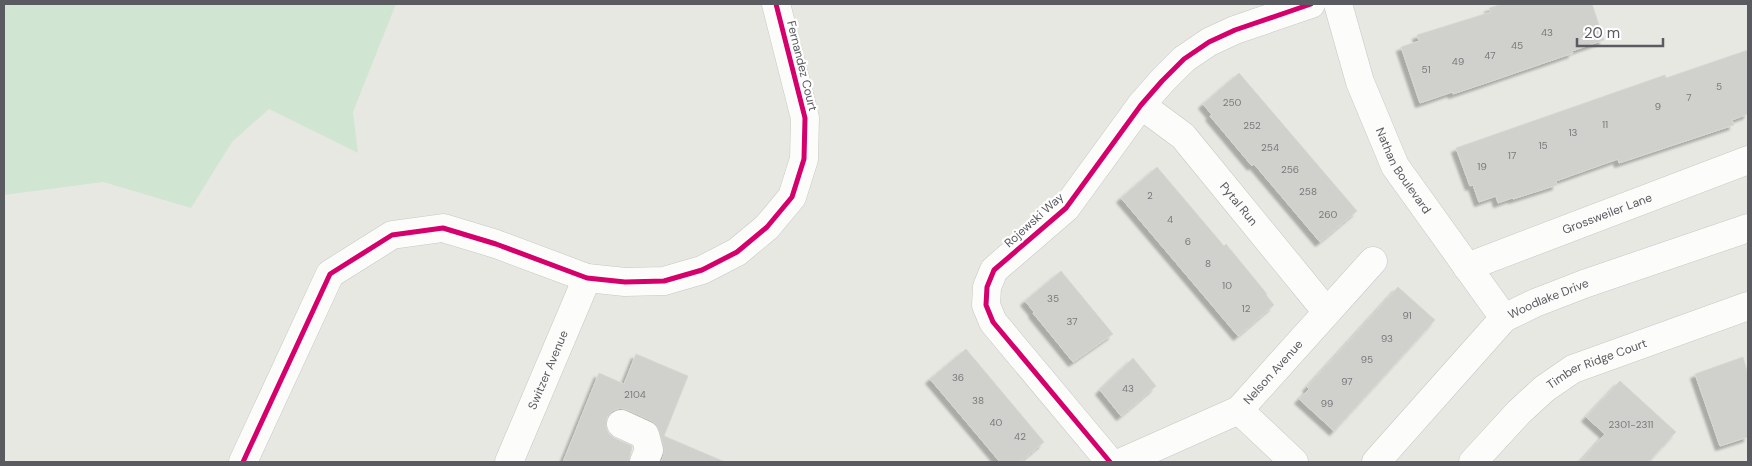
<svg xmlns="http://www.w3.org/2000/svg" width="1752" height="466" font-family="'DM Sans',sans-serif">
<style>
.green{fill:#d1e5d3}
.building{fill:#d0d0cc;stroke:#d8d7d2;filter:url(#shadow)}
.lines{fill:none;stroke-linecap:round;stroke-linejoin:round}
.street-casing{stroke:#c6c6c5;stroke-width:29}
.street{stroke:#fcfcfb;stroke-width:28}
.cycleway-casing{stroke:#fff;stroke-width:8}
.cycleway{stroke:#d6006c;stroke-width:5}
.labels{text-anchor:middle;stroke-width:4.5;stroke-linejoin:round;paint-order:stroke}
.number-label{font-size:10px;fill:#787a7c}
.street-label{font-size:12px;fill:#595b60;stroke:#fff}
</style>
<defs>
<filter id="shadow"><feDropShadow dx="-4.5" dy="4.5" stdDeviation="1" flood-color="#0004"/></filter>
</defs>
<rect width="100%" height="100%" fill="#e8e8e3"/>
<!-- green -->
<path class="green" d="M4 4H396L353 112 358 153 269 109 232 142 191 208 103 182 4 195Z"/>
<!-- building -->
<path class="building" d="M1503 4H1592L1604 40 1572 51 1573 53 1483 84 1453 94 1452 92 1420 103 1401 47 1419 41 1417 35 1491 12 1489 8Z
M1748 50V114L1732 120 1734 125 1619 163 1618 159 1556 181 1557 185 1513 199 1512 198 1498 203 1496 196 1479 202 1473 185 1470 186 1456 148 1665 75 1666 78Z
M1239 73 1357 211 1320 242 1254 164 1252 166 1210 116 1212 115 1203 104Z
M1157 167 1224 246 1226 244 1267 294 1266 295 1274 305 1238 336 1121 198Z
M1061 271 1113 334 1073 362 1033 313 1034 312 1025 301Z
M1398 287 1435 320 1334 431 1299 399 1309 389 1307 387Z
M966 349 1044 442 1020 462H1000L930 379Z
M636 354 688 376 664 436 725 462H661L664 455V447L657 425 652 421 628 410 620 408 612 411 607 417 606 426 608 433 614 438 632 446 629 462H563L599 373 624 384Z
M1743 357 1748 374V437L1720 446 1695 374Z
M1133 358 1156 386 1121 416 1100 390Z
M1620 381 1676 432 1648 462H1580L1605 434 1586 417Z"/>
<g class="lines">
<defs>
<g id="street">
<path id="s1" d="M1338 4 1360 82 1395 166 1504 318"/>
<path id="s2" d="M1141 105 1183 136 1327 312"/>
<path id="s3" d="M1467 267 1748 160"/>
<path d="M1239 410 1294 462"/>
<path d="M621 424 645 435 649 450 644 462"/>
<path d="M243 462 330 274 392 235 443 228 496 244 587 278 625 282 664 281 702 270 737 252 767 227 792 197 804 159 805 118 776 4"/>
<path id="s4" d="M509 462 587 278"/>
<path d="M1110 462 993 322 986 305 987 287 994 270 1066 208 1141 105 1162 81 1184 59 1209 42 1235 30 1311 4"/>
<path id="s5" d="M1122 462 1239 410 1373 261"/>
<path id="s6" d="M1376 462 1504 318 1535 303 1584 284 1748 228"/>
<path id="s7" d="M1473 462 1519 412 1544 389 1573 369 1748 306"/>
</g>
</defs>
<!-- street casing -->
<use href="#street" class="street-casing"/>
<!-- street -->
<use href="#street" class="street"/>
<defs>
<path id="cycleway" d="M243 462 330 274 392 235 443 228 496 244 587 278 625 282 664 281 702 270 737 252 767 227 792 197 804 159 805 118 776 4
M1110 462 993 322 986 305 987 287 994 270 1066 208 1141 105 1162 81 1184 59 1209 42 1235 30 1311 4"/>
</defs>
<!-- cycleway casing -->
<use href="#cycleway" class="cycleway-casing"/>
<!-- cycleway -->
<use href="#cycleway" class="cycleway"/>
</g>
<g class="labels">
<!-- number labels -->
<g class="number-label">
<text x="1547" y="36">43</text>
<text x="1517" y="49">45</text>
<text x="1490" y="59">47</text>
<text x="1458" y="65">49</text>
<text x="1426" y="73">51</text>
<text x="1719" y="90">5</text>
<text x="1689" y="101">7</text>
<text x="1232" y="106">250</text>
<text x="1658" y="110">9</text>
<text x="1605" y="128">11</text>
<text x="1252" y="129">252</text>
<text x="1573" y="136">13</text>
<text x="1543" y="149">15</text>
<text x="1270" y="151">254</text>
<text x="1512" y="159">17</text>
<text x="1482" y="170">19</text>
<text x="1290" y="173">256</text>
<text x="1308" y="195">258</text>
<text x="1150" y="199">2</text>
<text x="1328" y="218">260</text>
<text x="1170" y="223">4</text>
<text x="1188" y="245">6</text>
<text x="1208" y="267">8</text>
<text x="1227" y="289">10</text>
<text x="1053" y="302">35</text>
<text x="1246" y="312">12</text>
<text x="1407" y="319">91</text>
<text x="1072" y="325">37</text>
<text x="1387" y="342">93</text>
<text x="1367" y="363">95</text>
<text x="958" y="381">36</text>
<text x="1347" y="385">97</text>
<text x="1128" y="392">43</text>
<text x="635" y="398">2104</text>
<text x="978" y="404">38</text>
<text x="1327" y="407">99</text>
<text x="996" y="426">40</text>
<text x="1631" y="428">2301-2311</text>
<text x="1020" y="440">42</text>
</g>
<!-- street labels -->
<g class="street-label">
<text transform="translate(802 66) rotate(76)" y="4">Fernandez Court</text>
<text dy="4" stroke="none"><textPath href="#s1" startOffset="180">Nathan Boulevard</textPath></text>
<text dy="4" stroke="none"><textPath href="#s2" startOffset="140">Pytal Run</textPath></text>
<text dy="4" stroke="none"><textPath href="#s3" startOffset="150">Grossweiler Lane</textPath></text>
<text transform="translate(1034 220) rotate(-42)" y="4">Rojewski Way</text>
<text dy="4" stroke="none"><textPath href="#s6" startOffset="241">Woodlake Drive</textPath></text>
<text dy="4" stroke="none"><textPath href="#s7" startOffset="161">Timber Ridge Court</textPath></text>
<text dy="4" stroke="none"><textPath href="#s4" startOffset="100">Switzer Avenue</textPath></text>
<text dy="4" stroke="none"><textPath href="#s5" startOffset="179">Nelson Avenue</textPath></text>
</g>
</g>
<!-- border -->
<rect width="1752" height="466" fill="none" stroke="#595b60" stroke-width="10"/>
<!-- scale -->
<path d="M1577 38v8h86v-8" fill="none" stroke="#595b60" stroke-width="2.5"/>
<text x="1584" y="38" font-size="15" fill="#595b60" stroke="#ffffff" stroke-width="4" paint-order="stroke">20 m</text>
</svg>
